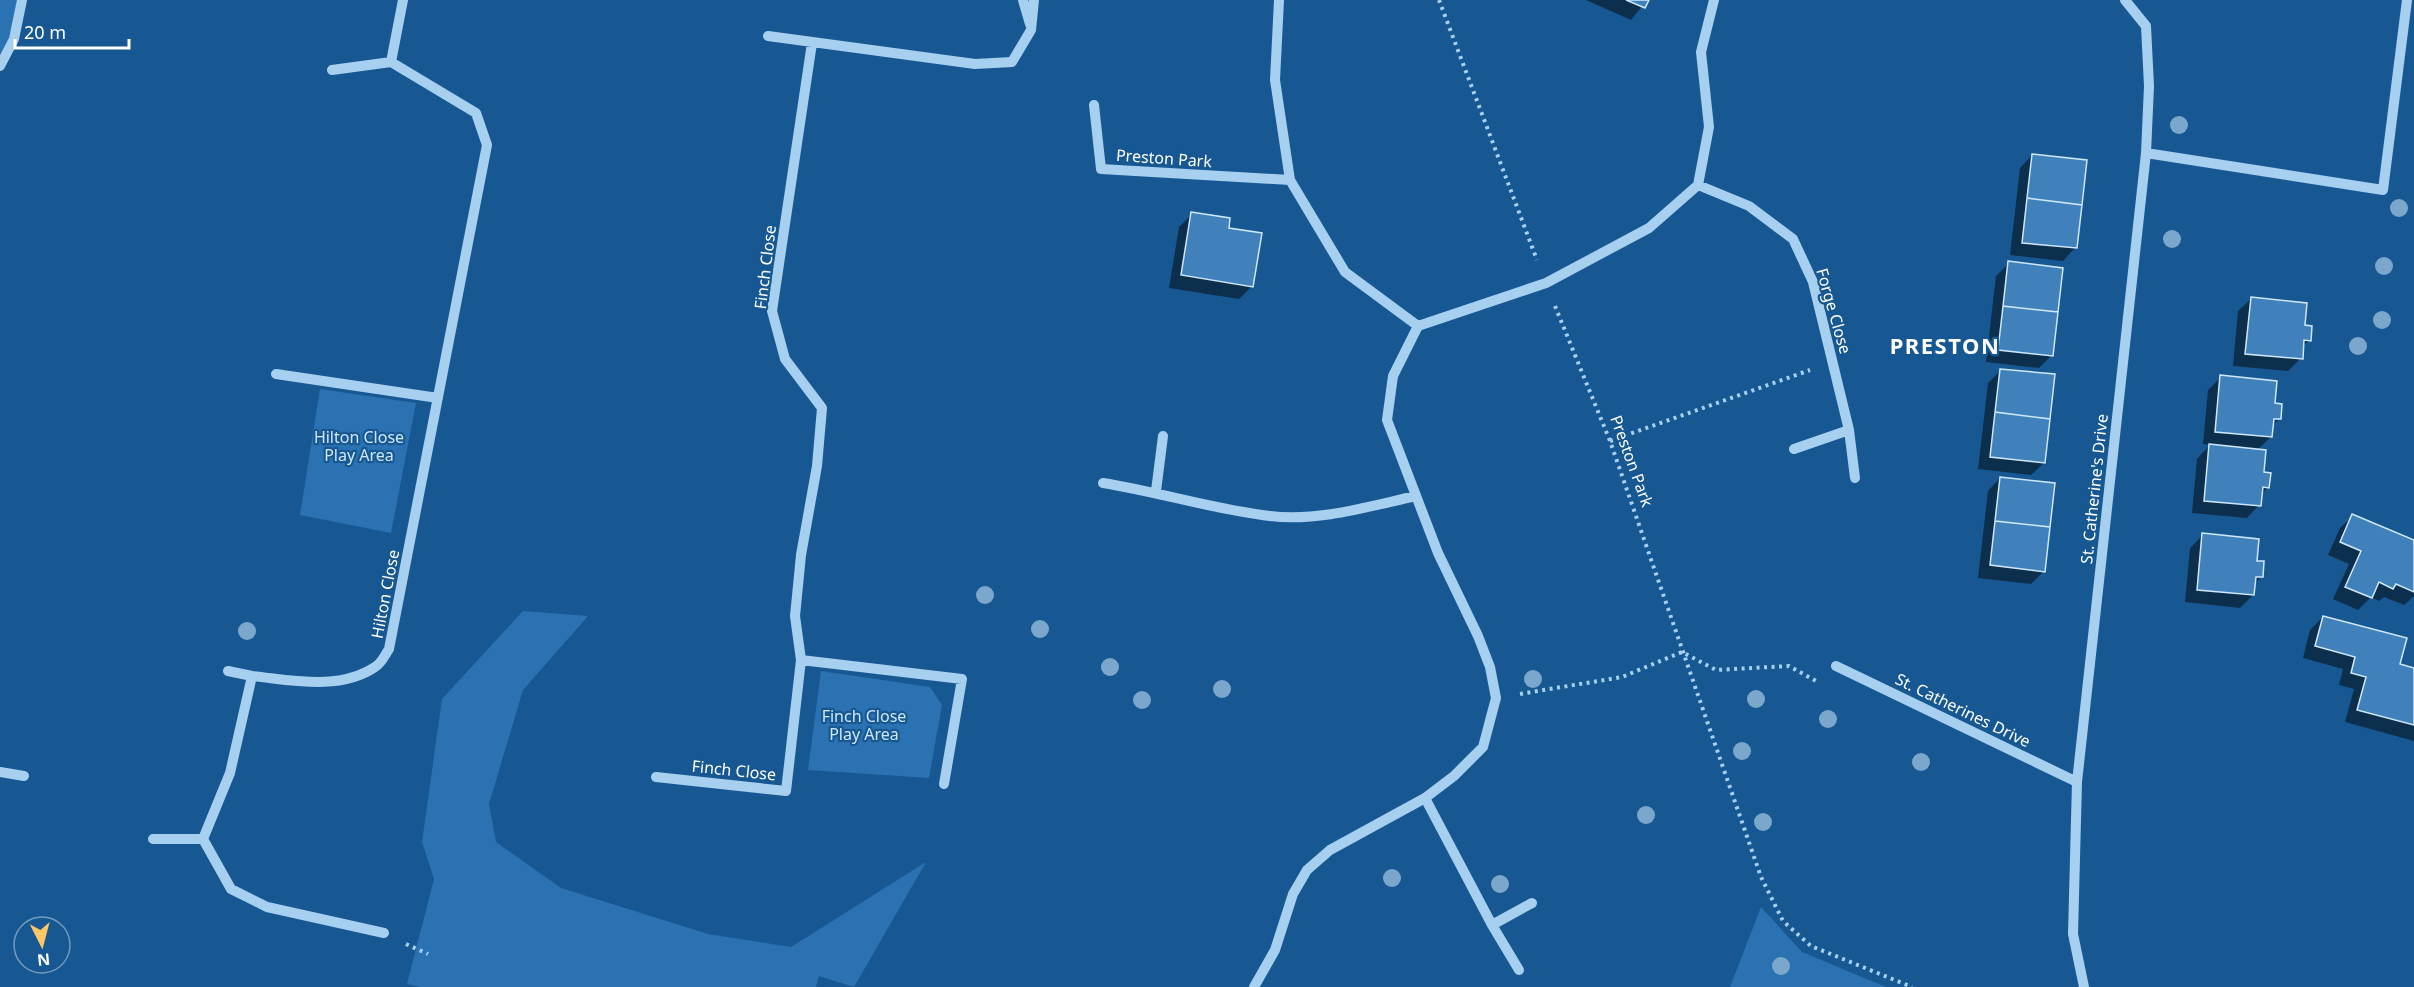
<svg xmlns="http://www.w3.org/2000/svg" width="2414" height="987" font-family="'Noto Sans',sans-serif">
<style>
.green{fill:#2a72b2}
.shadow{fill:#0007}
.building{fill:#4081bb;stroke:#cee7fb;stroke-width:1.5}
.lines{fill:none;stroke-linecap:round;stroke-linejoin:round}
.path{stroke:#a7cff0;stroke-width:4;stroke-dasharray:3 4.5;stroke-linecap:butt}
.minor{stroke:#a7cff0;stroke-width:10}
.tree{fill:#7ca7cc}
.labels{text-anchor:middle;stroke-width:4.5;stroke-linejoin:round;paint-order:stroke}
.street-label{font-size:16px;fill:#fff;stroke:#175893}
.park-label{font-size:16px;fill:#cee7fb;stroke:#175893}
.district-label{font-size:22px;font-weight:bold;letter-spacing:1.5px;fill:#fff;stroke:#175893}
</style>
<rect width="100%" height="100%" fill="#175893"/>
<!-- green -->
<path class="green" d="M0 0H22L0 66Z
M320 389 416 403 391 533 300 515Z
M523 611 588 616 523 690 489 804 496 842 561 888 708 934 791 947 926 862 854 987 819 976 816 987H420L407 984 434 879 422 842 442 699Z
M821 671 930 687 942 705 929 778 808 770Z
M1761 907 1802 952 1886 987H1730Z"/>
<!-- shadow -->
<path class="shadow" d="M1586 0H1647L1631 20Z
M2032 155 2075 248 2063 261 2010 255 2020 168Z
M1192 214 1227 229 1252 286 1239 299 1169 288 1179 227Z
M2009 263 2052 355 2039 368 1986 362 1996 276Z
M2251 299 2303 326 2309 340 2302 347 2301 358 2288 371 2233 366 2238 311Z
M2001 370 2044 463 2031 475 1978 469 1988 383Z
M2221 377 2273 404 2279 419 2272 426 2271 437 2257 450 2268 487 2261 495 2259 505 2247 518 2192 513 2197 459 2210 445 2203 444 2208 390Z
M2000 478 2044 571 2031 584 1978 578 1988 491Z
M2353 516 2414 542V596L2404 605 2384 597 2379 601 2371 597 2358 610 2333 599 2349 564 2328 555 2340 528Z
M2203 535 2255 562 2261 577 2254 584 2253 595 2240 608 2185 602 2190 548Z
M2323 617 2399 665 2414 669V741L2345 722 2354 689 2339 685 2343 669 2303 658 2310 630Z"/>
<!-- building -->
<path class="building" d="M1626 0H1649L1645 8Z
M2032 154 2087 160 2082 205 2027 198Z
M2027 198 2082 205 2077 248 2022 243Z
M1191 212 1230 218 1229 228 1262 233 1253 287 1181 275Z
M2008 261 2063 268 2058 312 2003 306Z
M2251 297 2307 303 2305 325 2312 326 2311 341 2304 340 2303 359 2245 354Z
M2003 306 2058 312 2053 356 1998 350Z
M2000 369 2055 374 2050 419 1995 412Z
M2220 375 2277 381 2275 403 2282 404 2281 419H2274L2272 437 2215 432Z
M1995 412 2050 419 2045 463 1990 457Z
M2209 444 2266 450 2264 472 2271 473 2269 488 2263 487 2261 506 2204 501Z
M2000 477 2055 483 2050 527 1995 521Z
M2352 514 2414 540V592L2396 584 2393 589 2379 582 2372 598 2345 587 2361 551 2340 542Z
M1995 521 2050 527 2045 572 1990 565Z
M2202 533 2259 539 2257 561H2264L2263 577H2256L2254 595 2197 590Z
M2323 616 2407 638 2400 664 2414 668V725L2357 710 2366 677 2351 673 2355 657 2315 646Z"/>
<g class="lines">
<!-- path -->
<path class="path" d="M1439 0 1537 260
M1555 306 1610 441 1761 877 1783 921 1811 946 1912 987
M1610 441 1810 370
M1520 694 1622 677 1682 652 1716 670 1789 666 1816 681
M406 944 428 954"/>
<!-- minor -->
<path class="minor" d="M1023 0 1030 24
M1279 0 1275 80 1290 180 1345 272 1418 326
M768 36 975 64 1012 62 1031 30 1034 0
M0 66 14 39 22 0
M332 70 391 62
M1094 105 1101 169 1290 180
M2146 153 2383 190 2407 0
M1698 185 1749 206 1793 239 1813 282 1849 430 1855 478
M276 374 438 398
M1794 449 1849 430
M1103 483C1159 492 1216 510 1270 516 1318 522 1370 506 1416 496
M1156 491 1163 436
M801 660 962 679 944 784
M1836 666 2077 782
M228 671 252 676
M0 772 24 776
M656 777 786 791 801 660 795 616 801 555 817 466 822 408 785 359 772 311 812 43
M1425 798 1492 925 1519 970
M153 839H203
M1492 925 1532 903
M384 933 267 907 231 889 203 839 230 773 252 676C292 680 339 691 375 667 381 664 385 655 389 649L487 145 476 113 391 62 403 0
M1254 987 1275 950 1293 894 1307 870 1330 850 1425 798 1454 776 1483 747 1496 698 1490 667 1478 636 1438 553 1387 420 1393 376 1418 326 1546 283 1649 228 1698 185 1709 127 1701 52 1714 0
M2084 987 2073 934 2077 782 2146 153 2149 86 2146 26 2125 0"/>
</g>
<!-- trees -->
<g class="tree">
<circle cx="2179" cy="125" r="9"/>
<circle cx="2399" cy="208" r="9"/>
<circle cx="2172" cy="239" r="9"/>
<circle cx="2384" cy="266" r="9"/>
<circle cx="2382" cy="320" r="9"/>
<circle cx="2358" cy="346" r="9"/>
<circle cx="985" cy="595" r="9"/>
<circle cx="1040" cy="629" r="9"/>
<circle cx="247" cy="631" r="9"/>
<circle cx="1110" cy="667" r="9"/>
<circle cx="1533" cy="679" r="9"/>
<circle cx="1222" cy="689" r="9"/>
<circle cx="1756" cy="699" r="9"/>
<circle cx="1142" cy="700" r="9"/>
<circle cx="1828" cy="719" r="9"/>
<circle cx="1742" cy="751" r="9"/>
<circle cx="1921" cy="762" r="9"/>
<circle cx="1646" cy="815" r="9"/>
<circle cx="1763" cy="822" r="9"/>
<circle cx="1392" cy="878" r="9"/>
<circle cx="1500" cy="884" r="9"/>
<circle cx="1781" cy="966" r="9"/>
</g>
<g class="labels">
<!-- street labels -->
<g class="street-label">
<text transform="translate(1164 158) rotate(4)" y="6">Preston Park</text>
<text transform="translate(765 267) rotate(-83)" y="6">Finch Close</text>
<text transform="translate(1834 311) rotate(74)" y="6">Forge Close</text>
<text transform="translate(1632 461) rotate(70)" y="6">Preston Park</text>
<text transform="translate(2094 489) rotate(-84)" y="6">St. Catherine's Drive</text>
<text transform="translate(385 594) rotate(-79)" y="6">Hilton Close</text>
<text transform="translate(1963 710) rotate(26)" y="6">St. Catherines Drive</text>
<text transform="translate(734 770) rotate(6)" y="6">Finch Close</text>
</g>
<!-- park labels -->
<g class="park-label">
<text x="359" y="443">Hilton Close<tspan x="359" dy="18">Play Area</tspan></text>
<text x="864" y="722">Finch Close<tspan x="864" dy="18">Play Area</tspan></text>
</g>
<!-- district labels -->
<g class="district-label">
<text x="1945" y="354">PRESTON</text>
</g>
</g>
<!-- north arrow -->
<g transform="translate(42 945) rotate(174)"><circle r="28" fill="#175893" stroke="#749bbe" stroke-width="1.5"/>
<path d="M0-4.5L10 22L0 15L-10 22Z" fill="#ffc666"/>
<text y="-9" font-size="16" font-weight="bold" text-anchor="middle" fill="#ffffff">N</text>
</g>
<!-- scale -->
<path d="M15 39v9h114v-9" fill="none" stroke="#ffffff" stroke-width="3"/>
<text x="24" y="39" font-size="18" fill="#ffffff" stroke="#175893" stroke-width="4.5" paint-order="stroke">20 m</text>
</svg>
